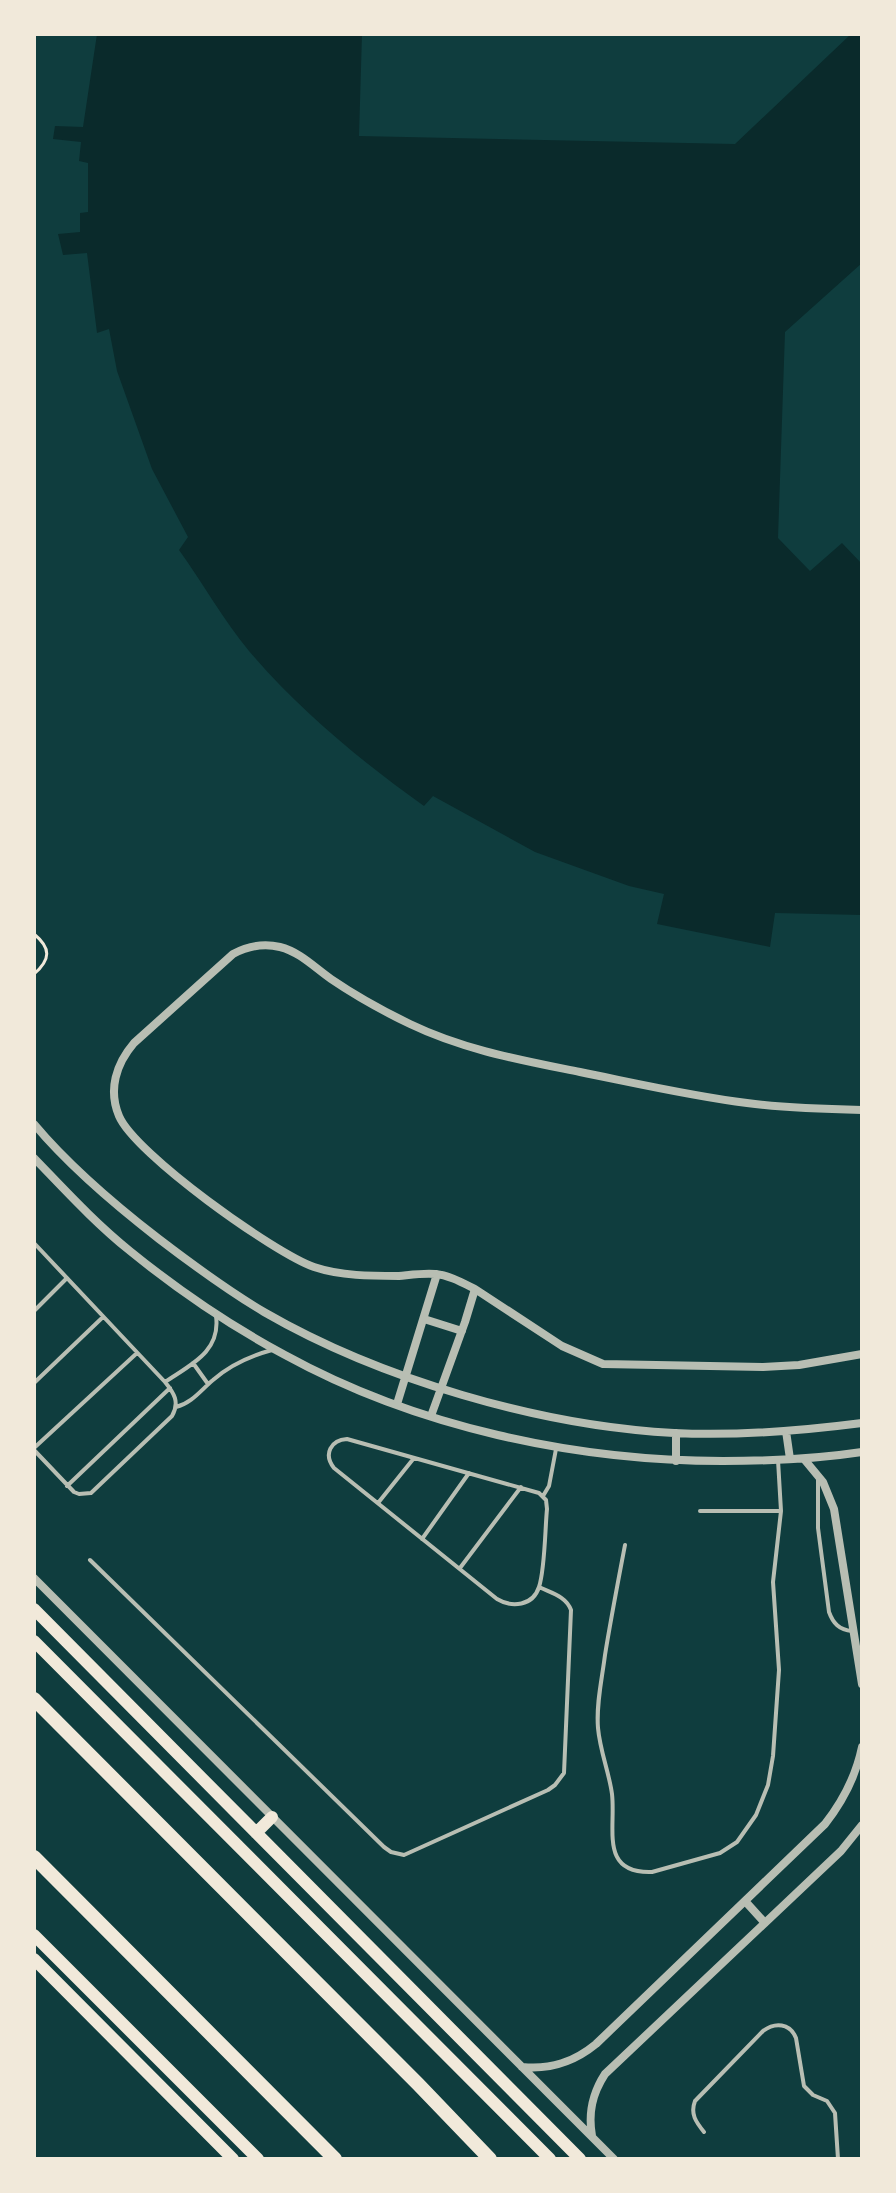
<svg xmlns="http://www.w3.org/2000/svg" width="896" height="2193" font-family="Poppins,sans-serif">
<style>
.water{fill:#0a2a2b}
.lines{fill:none;stroke-linecap:round;stroke-linejoin:round}
.path{stroke:#f1e9da;stroke-width:3}
.service{stroke:#b8beb3;stroke-width:4}
.minor{stroke:#b8beb3;stroke-width:8}
.secondary{stroke:#f1e9da;stroke-width:12}
.trunk{stroke:#f1e9da;stroke-width:14}
</style>
<rect width="100%" height="100%" fill="#0f3d3e"/>
<!-- water -->
<path class="water" d="M97 34H362L359 136 735 144 851 34H862V263L785 332 778 538 810 571 842 543 862 564V915L775 913 770 947 657 924 664 894 629 886 535 852 433 796 424 806C361 761 300 711 249 651 224 621 202 582 179 550L188 537 152 469 117 371 109 329 97 333 87 253 63 255 58 234 80 232V213L88 212V163L79 161 81 142 53 139 55 126 83 127Z"/>
<g class="lines">
<!-- path -->
<path class="path" d="M34 934C51 948 51 959 34 974"/>
<!-- service -->
<path class="service" d="M34 1243 165 1382C174 1393 180 1402 172 1416L91 1493 79 1494 74 1492 34 1450
M34 1311 67 1278
M193 1363 208 1384
M165 1382C190 1365 221 1352 216 1316
M34 1383 103 1317
M176 1407C192 1403 201 1390 213 1380 230 1365 250 1356 272 1350
M347 1439 539 1493 546 1500 547 1509C545 1529 545 1569 539 1587 533 1606 512 1608 497 1599L334 1468C323 1454 331 1440 347 1439Z
M34 1448 137 1353
M818 1478V1528L829 1612C833 1623 839 1630 852 1631
M67 1486 170 1388
M543 1496 549 1486 556 1449
M378 1503 414 1458
M700 1511H781
M422 1539 469 1473
M625 1545C618 1582 611 1618 605 1655 602 1679 596 1704 598 1728 600 1751 609 1772 612 1794 616 1828 599 1874 652 1872L720 1853 737 1842 756 1815 768 1785 773 1756 779 1670 773 1582 781 1511 778 1460
M90 1560 384 1847 391 1852 404 1855 548 1790 555 1785 564 1773 571 1610C566 1596 551 1593 539 1587
M460 1568 521 1487
M704 2132C696 2122 690 2114 695 2101L763 2031C775 2022 790 2023 796 2038L804 2086 813 2095 827 2101 835 2113 838 2159"/>
<!-- minor -->
<path class="minor" d="M34 1124C70 1167 115 1205 159 1239 193 1265 227 1290 264 1312 380 1379 540 1426 674 1433 736 1436 800 1431 862 1423
M34 1158C65 1190 95 1223 130 1251 178 1290 231 1326 285 1355 416 1427 575 1461 723 1461 770 1461 816 1459 862 1452
M475 1289 562 1346 603 1364 763 1367 799 1365 862 1354
M424 1319 462 1331
M397 1404 437 1274
M431 1416 465 1322 475 1289C463 1283 449 1275 435 1274 423 1273 410 1275 399 1276 371 1276 341 1276 314 1267 274 1253 135 1154 119 1116 108 1090 116 1064 134 1043L233 954C248 946 263 943 280 947 300 952 315 968 331 979 356 996 383 1011 410 1024 464 1050 521 1060 580 1072 635 1083 691 1096 747 1103 785 1108 823 1109 862 1110
M786 1431 790 1459
M804 1459 823 1482 834 1509 862 1684
M676 1461V1433
M34 1578 614 2159
M745 1901 765 1923
M522 2067C551 2070 574 2062 596 2044L825 1824C843 1801 856 1776 862 1747
M592 2136C588 2113 592 2094 605 2074L841 1851 862 1825"/>
<!-- secondary -->
<path class="secondary" d="M34 1609 580 2159
M34 1641 550 2159
M256 1833 272 1817
M34 1935 258 2159
M34 1959 233 2159"/>
<!-- trunk -->
<path class="trunk" d="M34 1699 418 2084 490 2159
M34 1857 335 2159"/>
</g>
<!-- border -->
<rect width="896" height="2193" fill="none" stroke="#f1e9da" stroke-width="72"/>
</svg>
